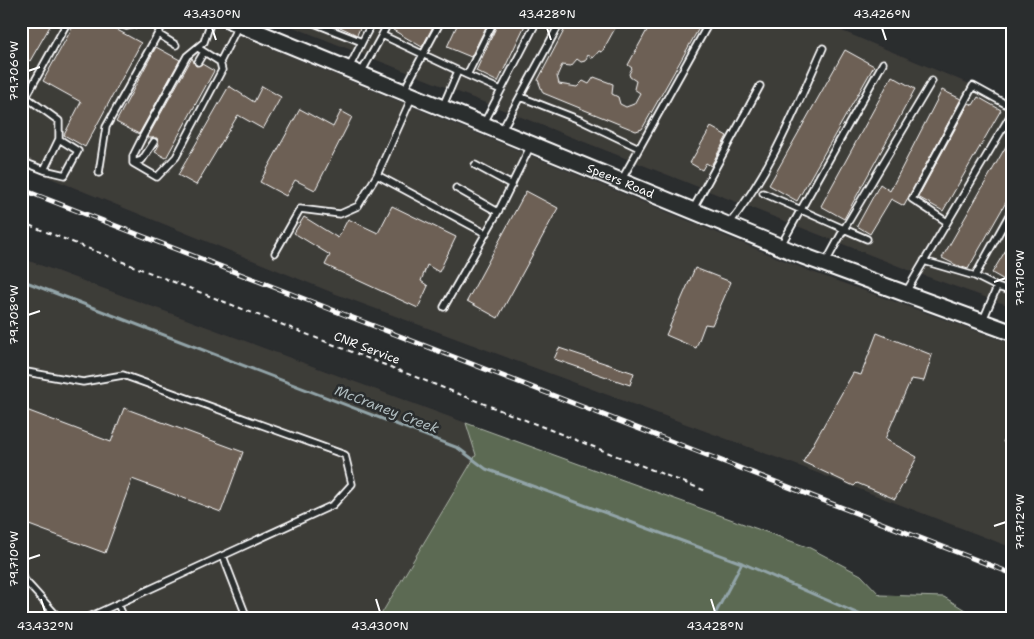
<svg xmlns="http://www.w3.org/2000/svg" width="1034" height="639" font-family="'Shantell Sans',sans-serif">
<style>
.built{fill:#3e3c39}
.green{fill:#5b6a53;stroke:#adb4a9}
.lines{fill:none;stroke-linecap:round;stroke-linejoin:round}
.stream{stroke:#92a4a8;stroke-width:3}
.building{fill:#6d6054;stroke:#fff}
.service-casing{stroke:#fff;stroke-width:9}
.secondary-casing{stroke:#fff;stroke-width:19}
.path{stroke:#fff;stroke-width:2;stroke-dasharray:5 4;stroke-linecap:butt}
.service{stroke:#2a2d2e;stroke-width:5.5}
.secondary{stroke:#2a2d2e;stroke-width:15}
.rail-casing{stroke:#fff;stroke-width:5}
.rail{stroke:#2a2d2e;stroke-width:3;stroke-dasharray:9;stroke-linecap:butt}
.ticks{fill:none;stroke:#fff;stroke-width:2}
.labels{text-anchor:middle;stroke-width:5;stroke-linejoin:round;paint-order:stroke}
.street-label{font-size:12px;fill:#fff;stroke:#2a2d2e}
.water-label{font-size:14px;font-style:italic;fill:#aebbbe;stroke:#2a2d2e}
.neatline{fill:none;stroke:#fff;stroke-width:2}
.ticks-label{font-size:12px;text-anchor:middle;fill:#fff}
</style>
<rect width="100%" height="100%" fill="#2a2d2e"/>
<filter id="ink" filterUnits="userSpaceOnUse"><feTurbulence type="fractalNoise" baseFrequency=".02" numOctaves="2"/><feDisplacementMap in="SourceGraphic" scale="10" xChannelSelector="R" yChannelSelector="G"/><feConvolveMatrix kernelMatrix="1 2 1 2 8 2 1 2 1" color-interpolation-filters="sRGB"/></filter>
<g filter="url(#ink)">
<!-- built -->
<path class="built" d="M21 21H206L812 272 1013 344V548L802 467 336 294 21 166Z
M278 21H818L1013 102V307L911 271Z
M21 258 466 423 476 455 379 618H21Z"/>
<!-- green -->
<path class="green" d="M466 423 810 548 861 575 880 595 944 597 978 618H379L476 455Z"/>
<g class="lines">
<!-- stream -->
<path class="stream" d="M21 280 458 448 486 469 742 563
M713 618 742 563 868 618"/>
</g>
<!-- building -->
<path class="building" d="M27 21H53L30 61 21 56V22L25 25Z
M76 21H101L141 43 85 147 64 135 81 102 43 81Z
M327 21H363L357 35Z
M398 21H436L422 47 393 30Z
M459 21H489L471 57 447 47Z
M499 21H527L498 82 476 71Z
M569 21H619L602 52 599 51 593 58 588 55 585 61 581 62 577 59 571 66 562 65 557 76 559 84 577 87 583 81 589 84 594 77 613 84 612 94 618 97 620 104 626 107 634 104 640 93 634 89 636 81 630 77 629 74 632 68 628 65 652 21H703L642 129 636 131 543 93 538 80Z
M156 47 180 60 139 134 116 122Z
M845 50 874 66 797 201 769 185Z
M192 58 196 66 202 64 214 71 166 158 155 152 159 145 157 138H147Z
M892 76 915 89 844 219 821 206Z
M229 86 254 102 262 86 281 97 263 129 238 115 196 185 178 175Z
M942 90 961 99 904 206 891 199 870 234 857 226 880 184 890 191Z
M978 97 1001 110 943 211 918 197 969 103 973 105Z
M300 109 333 127 341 111 352 117 315 190 295 180 286 196 260 182Z
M711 127 727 136 711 166 706 163 702 170 690 163Z
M1013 134V190L968 269 956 265 942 258Z
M526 191 558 208 498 318 467 301Z
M392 206 456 237 439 272 427 265 421 281 428 286 418 308 325 265 330 255 294 233 304 217 338 238 348 219 378 233Z
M1013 238V285L992 273Z
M695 268 731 282 712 325 705 324 696 348 666 335Z
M877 333 932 355 924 381 911 379 885 439 917 457 895 499 857 483 854 486 803 462 853 373 861 375Z
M559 348 634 373 630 385 554 359Z
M21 408 111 442 124 408 243 452 221 512 132 479 105 553 21 522Z
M1013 424V448L1003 442Z"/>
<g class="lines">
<defs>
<path id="service" d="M116 21 126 26 137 24 138 21
M309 21 362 42 349 68
M389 21 382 35 467 75 494 21
M158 34 176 45
M362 42 373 21
M198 48 220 62 238 26
M198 62 204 52
M361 73 382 35
M467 75 501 90
M404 90 441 21
M412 97 377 175 485 233
M521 97 580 120 639 148
M21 106 68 21
M442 108 458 71
M484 123 537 21
M502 130 561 21
M21 161 44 170 59 139V121L26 97
M133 163V156L143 136 187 56 204 42 211 21
M133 163 157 177 176 157 222 70 220 62
M133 163 142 160 154 142
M475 165 512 185
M44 170 65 175 78 151 59 139
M99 173 106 127 165 21
M621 181 710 21
M456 188 498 212
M763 193 844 229 825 264
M693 209 760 86
M947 222 912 199 973 86 1013 108
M729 224C770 173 796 108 823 48
M867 239 844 229 932 81
M781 245 883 63
M275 253 300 209 340 214 358 206 377 175
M924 261 975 276 997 287 983 320
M975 276 1013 208
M997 287 1013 292
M906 292 1013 111
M444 307 498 212 531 145
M21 371 83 382 123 375 345 455 352 484 333 505 87 618
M223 556 247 618
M21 576 59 618
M118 604 124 618"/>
<g id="secondary">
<path id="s1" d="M231 21 803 256 1013 333"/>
</g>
</defs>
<!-- service casing -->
<use href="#service" class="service-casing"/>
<!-- secondary casing -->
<use href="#secondary" class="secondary-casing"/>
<!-- path -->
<path class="path" d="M21 222 706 491"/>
<!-- service -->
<use href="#service" class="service"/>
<!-- secondary -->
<use href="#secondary" class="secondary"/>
<defs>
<path id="rail" d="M21 189 1013 574"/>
</defs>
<!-- rail casing -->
<use href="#rail" class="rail-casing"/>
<!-- rail -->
<use href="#rail" class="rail"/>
</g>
</g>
<!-- ticks -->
<path class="ticks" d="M212 28 216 40M547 28 551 40M882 28 886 40M28 71 40 67M994 282 1006 278M28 315 40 311M994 526 1006 522M28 559 40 555M41 599 45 612M376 599 380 612M711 599 715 612"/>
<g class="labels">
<!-- street labels -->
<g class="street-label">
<text dy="4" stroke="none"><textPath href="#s1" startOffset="421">Speers Road</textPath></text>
<text transform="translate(367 348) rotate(21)" y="4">CNR Service</text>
</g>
<!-- water labels -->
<g class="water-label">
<text transform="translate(387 409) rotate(21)" y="5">McCraney Creek</text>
</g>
</g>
<!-- margin -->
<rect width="1034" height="639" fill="none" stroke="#2a2d2e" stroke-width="55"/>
<rect x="28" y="28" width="978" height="584" class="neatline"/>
<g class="ticks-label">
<text x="212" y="18">43.430°N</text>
<text x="547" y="18">43.428°N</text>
<text x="882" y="18">43.426°N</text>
<text transform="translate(14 71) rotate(-90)" y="4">79.706°W</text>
<text transform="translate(1020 278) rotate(-90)" y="4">79.710°W</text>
<text transform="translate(14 315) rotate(-90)" y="4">79.708°W</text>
<text transform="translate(1020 522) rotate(-90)" y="4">79.712°W</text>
<text transform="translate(14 559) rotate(-90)" y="4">79.710°W</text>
<text x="45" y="630">43.432°N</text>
<text x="380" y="630">43.430°N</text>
<text x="715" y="630">43.428°N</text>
</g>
</svg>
